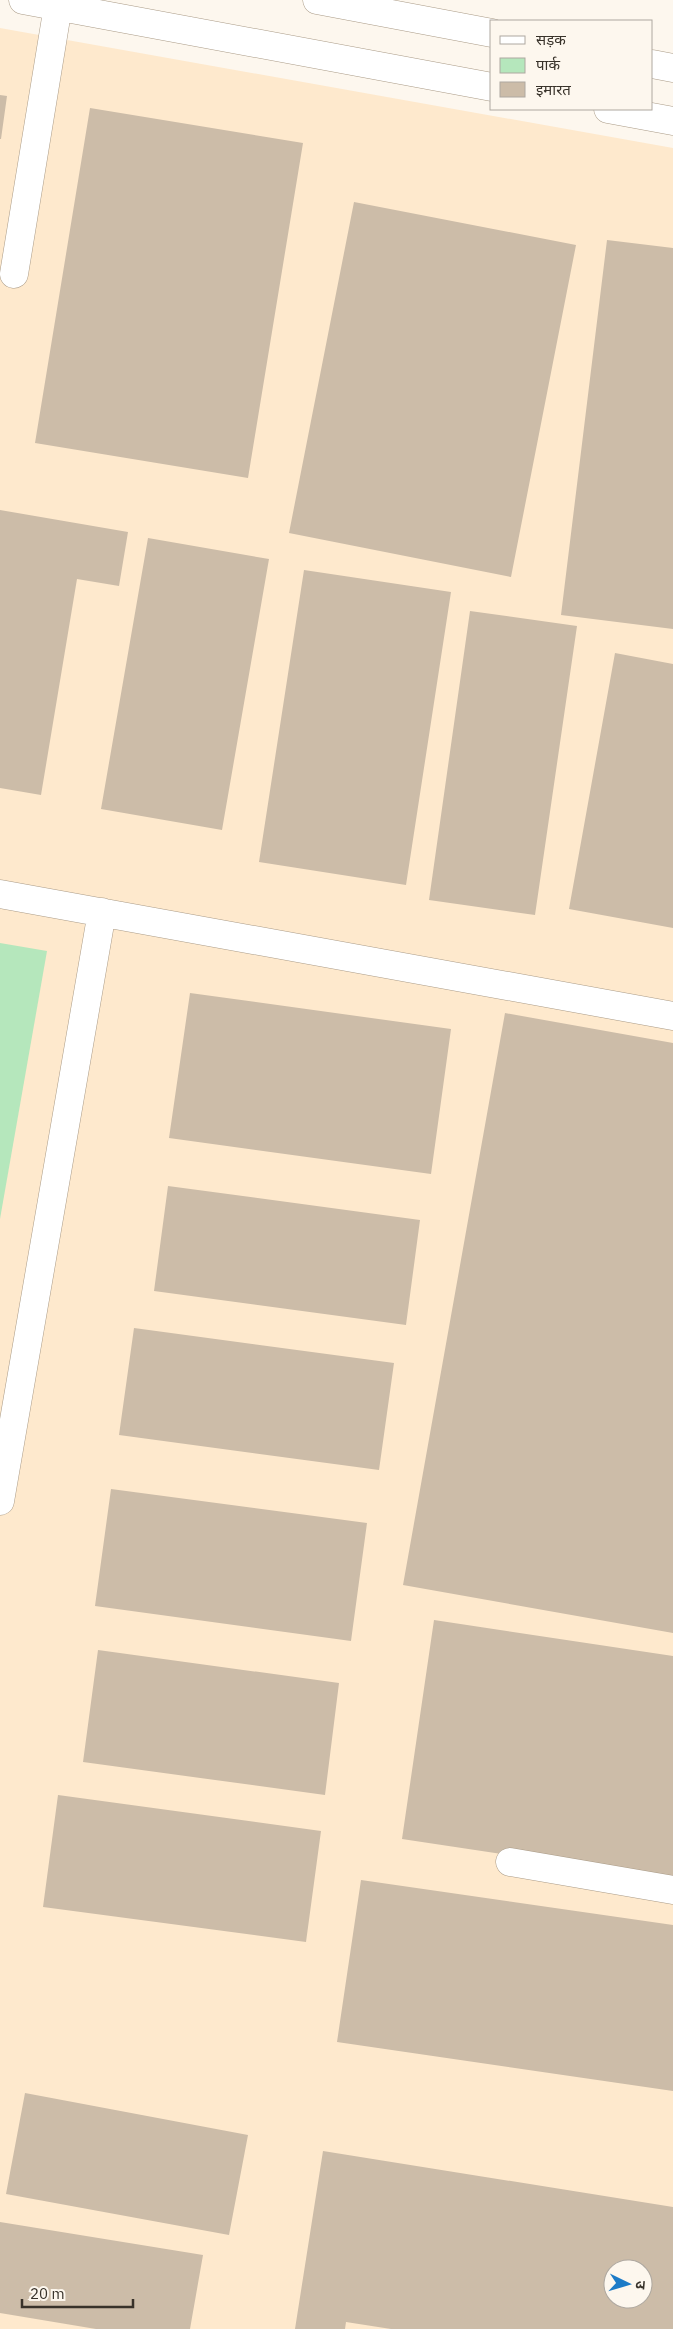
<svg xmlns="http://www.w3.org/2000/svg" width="673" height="2329" font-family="'IBM Plex Sans','Noto Sans Devanagari',sans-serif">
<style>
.built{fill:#fee9cd;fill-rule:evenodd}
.green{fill:#b5e7bc}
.building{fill:#ccbca8;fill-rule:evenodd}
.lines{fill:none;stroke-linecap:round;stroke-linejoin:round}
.minor-casing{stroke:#aa9b87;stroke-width:29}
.minor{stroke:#fff;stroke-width:28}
</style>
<rect width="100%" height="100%" fill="#fdf7ee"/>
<!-- built -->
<path class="built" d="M0 28 673 148V2329H0ZM613 2269H643V2299H613Z"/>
<!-- green -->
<path class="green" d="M0 943 47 951 0 1219Z"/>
<!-- building -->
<path class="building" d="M0 95 7 96 1 139H0Z
M90 108 303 143 248 478 35 443Z
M354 202 576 245 511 577 289 533Z
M607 240 673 248V629L561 615Z
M0 510 128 532 119 586 77 579 41 795 0 788Z
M148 538 269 559 222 830 101 809Z
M304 570 451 592 406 885 259 862Z
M470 611 577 626 535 915 429 900Z
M615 653 673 664V928L569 909Z
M190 993 451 1029 431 1174 169 1138Z
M505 1013 673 1043V1633L403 1585Z
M168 1186 420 1220 406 1325 154 1291Z
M134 1328 394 1363 379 1470 119 1435Z
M111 1489 367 1523 351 1641 95 1606Z
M434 1620 673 1656V1880L402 1839Z
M98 1650 339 1683 325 1795 83 1762Z
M58 1795 321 1831 306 1942 43 1907Z
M361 1880 673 1925V2091L337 2042Z
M25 2093 248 2135 229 2235 6 2194Z
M323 2151 673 2207V2329H391L346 2322 345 2329H295ZM613 2269H643V2299H613Z
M0 2222 203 2255 190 2329H96L0 2313Z"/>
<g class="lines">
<defs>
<path id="minor" d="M23 0 492 87
M317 0 492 33
M652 64 673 68
M608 109 673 121
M14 274 58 6
M0 894 673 1016
M0 1501 102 912
M510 1862 673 1890"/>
</defs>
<!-- minor casing -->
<use href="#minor" class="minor-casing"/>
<!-- minor -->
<use href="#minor" class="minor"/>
</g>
<!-- legend -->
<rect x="490" y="20" width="162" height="90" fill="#fdf7ee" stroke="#aea8a0"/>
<rect x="500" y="36" width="25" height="8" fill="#ffffff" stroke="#aea8a0"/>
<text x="536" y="45" font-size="15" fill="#38322a">सड़क</text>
<rect x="500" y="58" width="25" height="15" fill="#b5e7bc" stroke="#aea8a0"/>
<text x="536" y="70" font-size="15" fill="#38322a">पार्क</text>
<rect x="500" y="82" width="25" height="15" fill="#ccbca8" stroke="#aea8a0"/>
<text x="536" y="95" font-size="15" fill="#38322a">इमारत</text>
<!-- north arrow -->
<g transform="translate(628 2284) rotate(95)"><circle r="24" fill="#fdf7ee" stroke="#aea8a0"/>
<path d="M0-4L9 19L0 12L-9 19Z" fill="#1d7bc7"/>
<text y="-8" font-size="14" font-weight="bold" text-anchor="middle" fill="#38322a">उ</text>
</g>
<!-- scale -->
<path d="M22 2299v8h111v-8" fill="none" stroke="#38322a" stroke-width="2.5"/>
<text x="30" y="2299" font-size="15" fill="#38322a" stroke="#fdf7ee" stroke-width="4" paint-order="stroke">20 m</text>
</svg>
